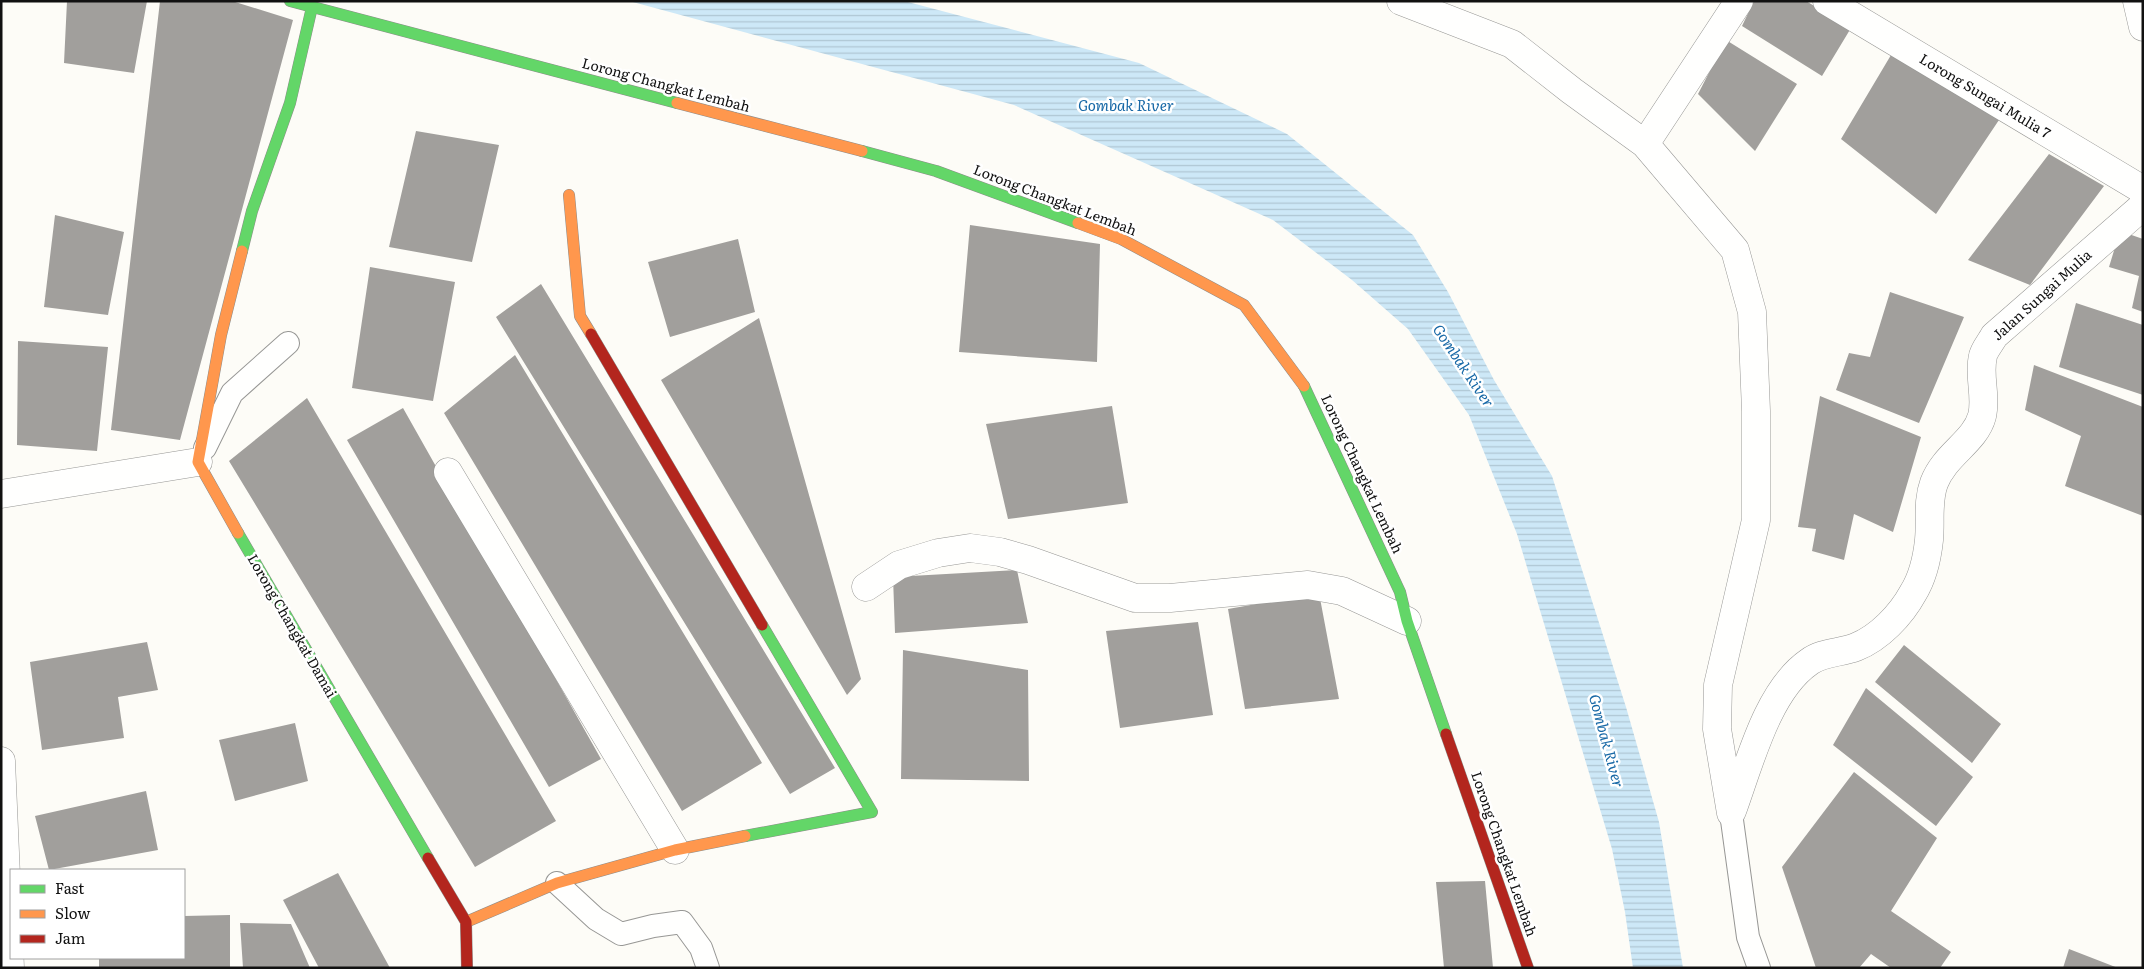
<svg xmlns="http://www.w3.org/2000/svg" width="2144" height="969" font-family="Literata,serif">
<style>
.water{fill:url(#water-rules)}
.building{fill:#a19f9c}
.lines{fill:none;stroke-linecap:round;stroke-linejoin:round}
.lane-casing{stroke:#979795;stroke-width:24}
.street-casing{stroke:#979795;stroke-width:29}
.fast-casing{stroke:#8e8d8b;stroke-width:12}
.slow-casing{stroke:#8e8d8b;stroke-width:12}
.jam-casing{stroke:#8e8d8b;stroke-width:12}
.lane{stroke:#fffffe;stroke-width:22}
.street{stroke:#fffffe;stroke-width:28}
.fast{stroke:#63d668;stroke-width:11}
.slow{stroke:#ff974d;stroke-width:11}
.jam{stroke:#b3261e;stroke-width:11}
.labels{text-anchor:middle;stroke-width:5;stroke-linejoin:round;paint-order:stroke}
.street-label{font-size:14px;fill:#111;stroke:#fff}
.water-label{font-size:15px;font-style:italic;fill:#1768a6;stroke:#fff}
</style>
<defs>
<pattern id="water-rules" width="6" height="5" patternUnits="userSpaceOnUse" patternTransform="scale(1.25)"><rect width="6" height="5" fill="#cde8f7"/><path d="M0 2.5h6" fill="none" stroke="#afc6d3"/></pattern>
</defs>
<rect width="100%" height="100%" fill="#fdfcf7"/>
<!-- water -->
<path class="water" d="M629 1H904L1139 63 1287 134 1413 235 1448 292 1494 380 1552 476 1626 707 1659 822 1683 968H1633L1625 912 1612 849 1517 534 1469 415 1408 329 1352 280 1273 220 1014 105Z"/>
<!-- building -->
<path class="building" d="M67 1H147L134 73 64 63Z
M160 1H232L293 20 180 440 111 430Z
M1754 1H1806L1851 28 1822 76 1742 26Z
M1726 40 1797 84 1755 151 1698 94Z
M1891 55 2001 117 1936 214 1841 139Z
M416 131 499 145 472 262 389 247Z
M2049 154 2104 186 2030 285 1968 260Z
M55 215 124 232 108 315 44 307Z
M970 225 1100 244 1097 362 959 352Z
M2120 231 2143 239V312L2132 308 2139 276 2109 267Z
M738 239 755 312 670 337 648 262Z
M370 267 455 282 433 401 352 388Z
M541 284 835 768 790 794 496 317Z
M1890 292 1964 317 1919 423 1836 390 1849 353 1870 357Z
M2076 303 2143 325V395L2059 367Z
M759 318 861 679 847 695 661 380Z
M18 341 108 347 97 451 17 445Z
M515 355 762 763 682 811 444 413Z
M2034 365 2143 407V516L2065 486 2081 436 2025 410Z
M1820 396 1921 437 1893 532 1854 514 1844 560 1812 551 1816 529 1798 527Z
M307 398 556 821 475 867 229 461Z
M1112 406 1128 503 1008 519 986 424Z
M403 408 601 759 549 787 347 440Z
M1017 570 1028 623 895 633 893 577Z
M1319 593 1339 699 1245 709 1228 609Z
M1198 622 1213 715 1120 728 1106 631Z
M147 642 158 690 118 697 124 738 42 750 30 662Z
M1904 645 2001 724 1972 763 1875 682Z
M903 650 1028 670 1029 781 901 779Z
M1866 688 1973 777 1936 826 1833 745Z
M295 723 308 781 235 801 219 740Z
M1854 772 1937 838 1891 911 1951 952 1940 968H1891L1871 954 1859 968H1816L1782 867Z
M146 791 158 850 49 870 35 816Z
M338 873 390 968H319L283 900Z
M1485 881 1493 968H1444L1436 882Z
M230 915V968H99V958H184V916Z
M240 923 291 924 310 968H243Z
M2069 949 2118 968H2063Z"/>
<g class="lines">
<defs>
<path id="lane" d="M205 448 232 393 288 343
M1731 813 1748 937 1759 968
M557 883 596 919 621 934 653 926 682 922 701 948 708 968"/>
<path id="street" d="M1401 1 1512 44 1572 91 1645 144 1735 250 1752 312 1756 411V520L1718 685 1717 729 1731 813
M1827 1 2143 190
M2137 1 2143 27
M1645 144 1739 1
M448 472 675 850
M1 494 198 462
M866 587 899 565 938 553 970 548 1000 552 1028 560 1135 598H1170L1308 585 1342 591 1407 621
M1 761 10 968
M1732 811C1749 765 1767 691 1809 662 1822 652 1841 653 1856 647 1879 638 1901 615 1913 593 1923 577 1927 559 1929 540 1931 520 1927 502 1934 483 1945 454 1975 442 1982 416 1987 396 1978 376 1983 356 1984 350 1991 342 1994 336L2143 206"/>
<path id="fast" d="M290 1 677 103
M862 151 936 171 1078 223
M242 251 252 211 290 103 312 7
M1304 386 1400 592 1407 621 1446 734
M238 533 428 858
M745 836 872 812 762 625"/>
<path id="slow" d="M677 103 862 151
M569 195 580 316 591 334
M1078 223 1121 239 1244 305 1304 386
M238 533 198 462 221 335 242 251
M466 922 557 883 675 850 745 836"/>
<path id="jam" d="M591 334 762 625
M1446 734 1528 968
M428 858 466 922 467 968"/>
</defs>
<!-- lane casing -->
<use href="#lane" class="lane-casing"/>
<!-- street casing -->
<use href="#street" class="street-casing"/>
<!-- fast casing -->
<use href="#fast" class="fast-casing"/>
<!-- slow casing -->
<use href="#slow" class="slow-casing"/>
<!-- jam casing -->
<use href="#jam" class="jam-casing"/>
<!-- lane -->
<use href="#lane" class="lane"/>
<!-- street -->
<use href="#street" class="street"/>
<!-- fast -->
<use href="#fast" class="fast"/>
<!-- slow -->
<use href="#slow" class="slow"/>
<!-- jam -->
<use href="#jam" class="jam"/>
</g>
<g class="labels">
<!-- street labels -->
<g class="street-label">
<text transform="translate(666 85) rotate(15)" y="5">Lorong Changkat Lembah</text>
<text transform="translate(1985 96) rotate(31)" y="5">Lorong Sungai Mulia 7</text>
<text transform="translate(1055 200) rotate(21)" y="5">Lorong Changkat Lembah</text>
<text transform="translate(2042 295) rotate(-42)" y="5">Jalan Sungai Mulia</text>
<text transform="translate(1362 474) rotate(65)" y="5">Lorong Changkat Lembah</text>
<text transform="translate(292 626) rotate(60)" y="5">Lorong Changkat Damai</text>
<text transform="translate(1504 854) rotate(71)" y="5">Lorong Changkat Lembah</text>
</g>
<!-- water labels -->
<g class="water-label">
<text x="1126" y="111">Gombak River</text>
<text transform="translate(1463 366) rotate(56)" y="5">Gombak River</text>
<text transform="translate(1606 741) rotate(75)" y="5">Gombak River</text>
</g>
</g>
<!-- border -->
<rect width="2144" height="969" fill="none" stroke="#111111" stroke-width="5"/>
<!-- legend -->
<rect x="10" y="869" width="175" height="90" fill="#ffffff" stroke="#a0a0a0"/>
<rect x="20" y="885" width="25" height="8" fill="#63d668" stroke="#a0a0a0"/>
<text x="55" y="894" font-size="15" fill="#111111">Fast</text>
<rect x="20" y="910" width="25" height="8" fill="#ff974d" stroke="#a0a0a0"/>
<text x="55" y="919" font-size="15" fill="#111111">Slow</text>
<rect x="20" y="935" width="25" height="8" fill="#b3261e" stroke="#a0a0a0"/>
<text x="55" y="944" font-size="15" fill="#111111">Jam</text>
</svg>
